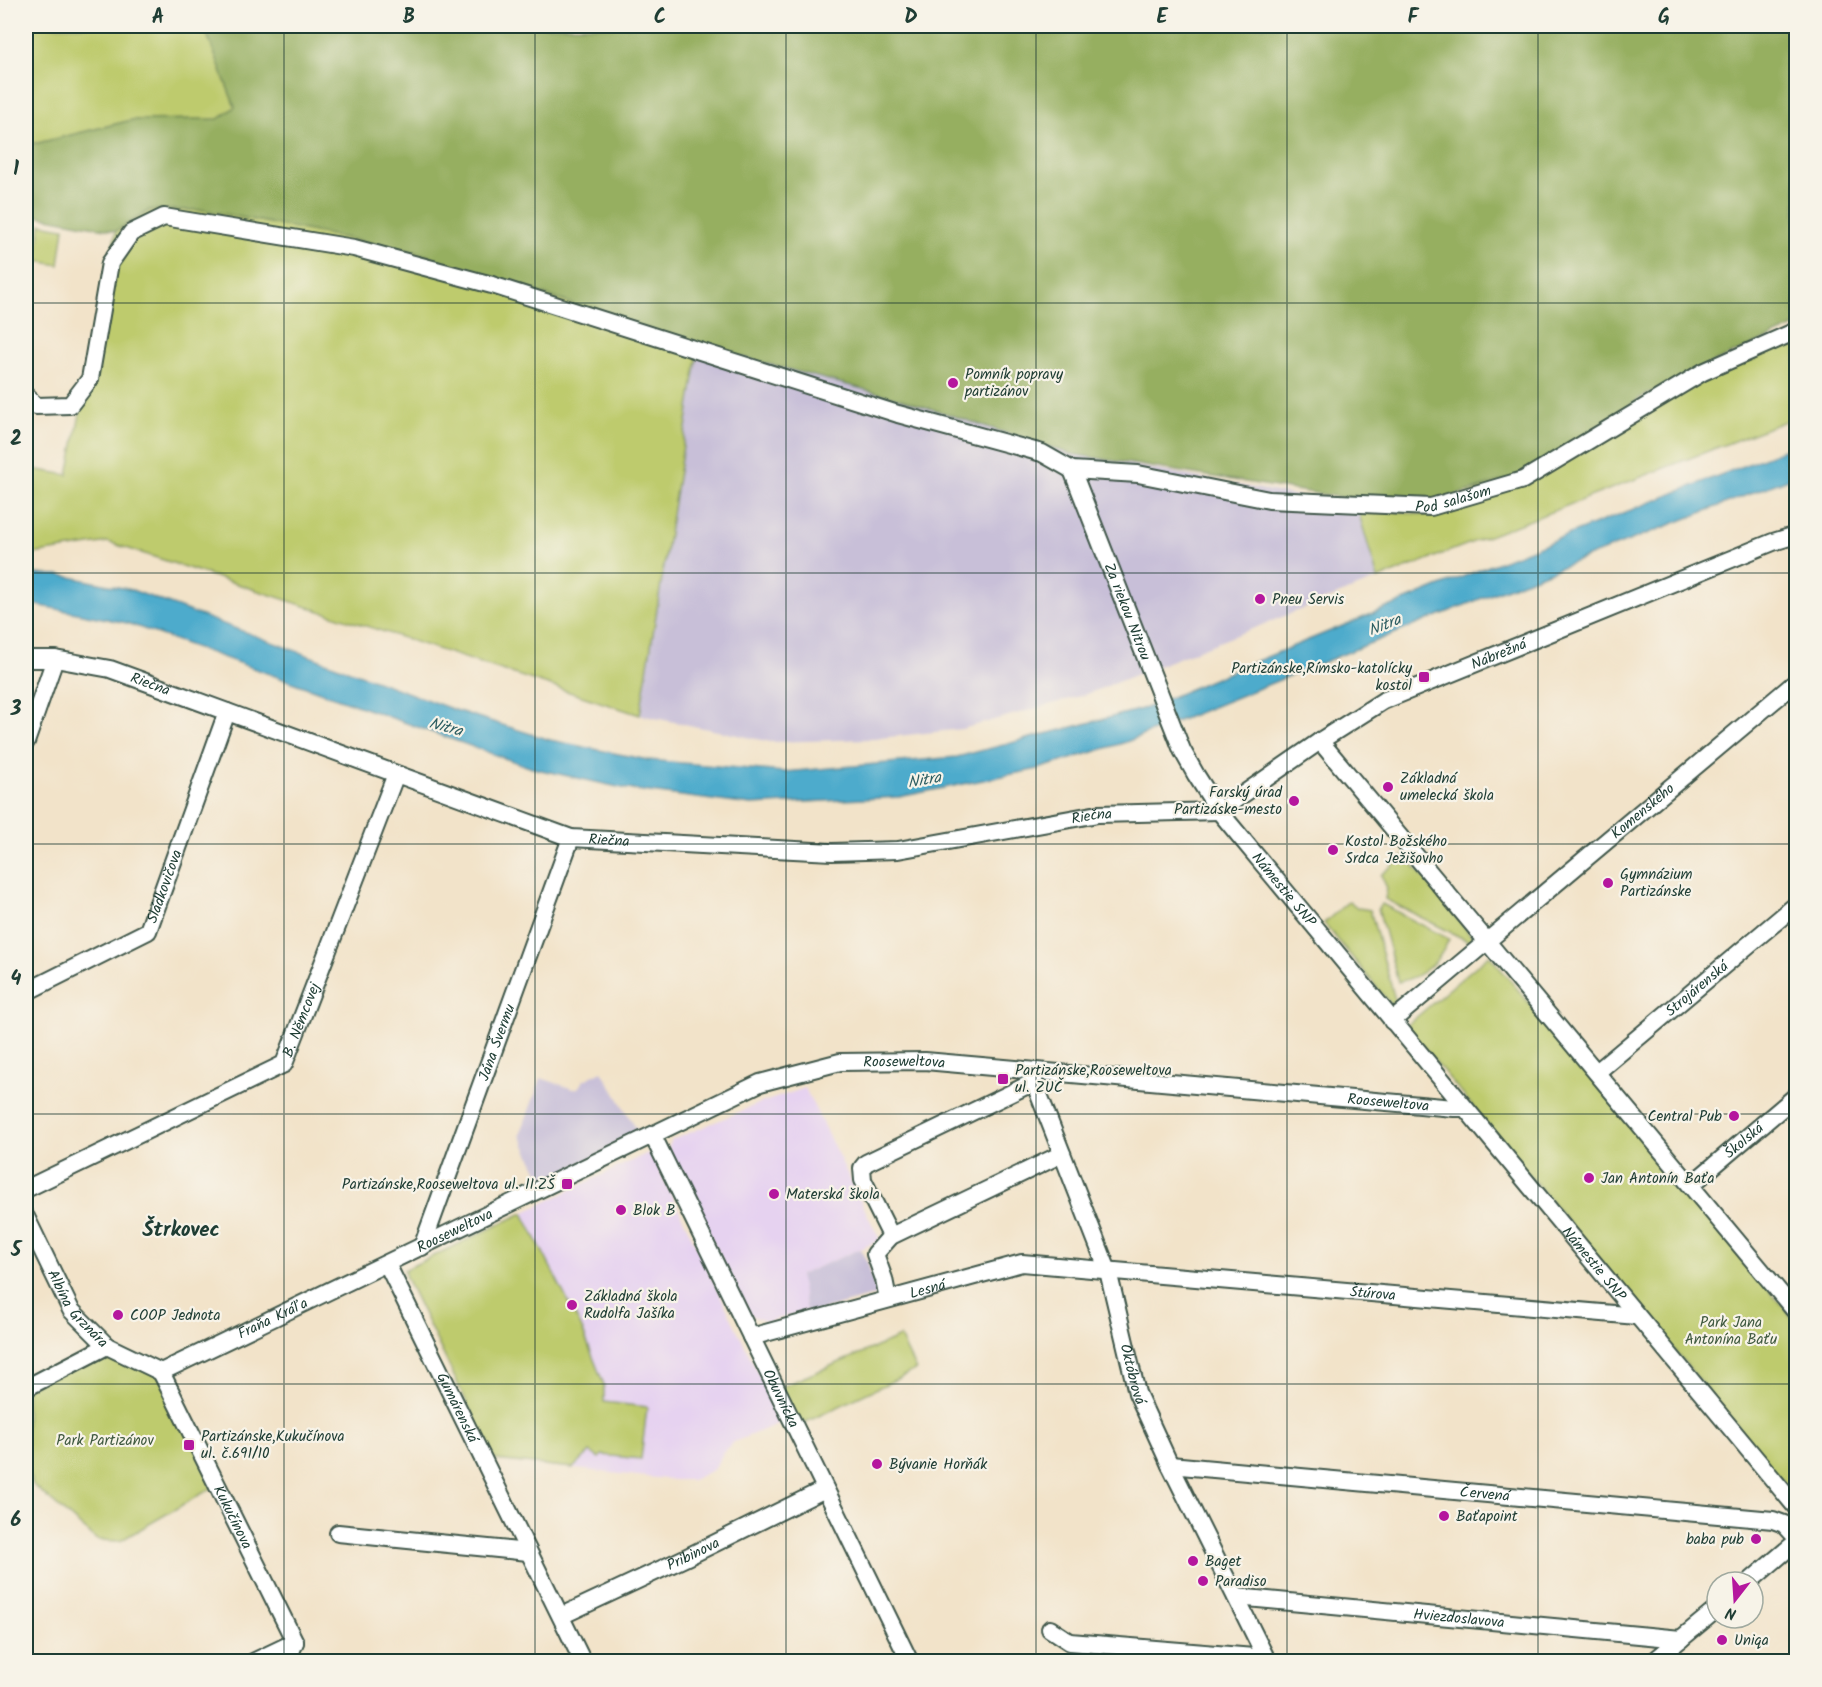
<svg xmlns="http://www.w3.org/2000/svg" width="1822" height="1687" font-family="Kalam,sans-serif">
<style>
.built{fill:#e6d2f0}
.industrial{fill:#c8bfd8}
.green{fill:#becb6d;stroke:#6e8450;stroke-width:1.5}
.forest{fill:#96af60;stroke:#5a764a;stroke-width:1.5}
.water{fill:#4eabcc;stroke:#367480;stroke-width:1.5}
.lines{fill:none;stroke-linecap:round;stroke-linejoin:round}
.minor-casing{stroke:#3f564a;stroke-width:20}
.minor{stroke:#fff;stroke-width:16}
.grid{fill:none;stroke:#1f3d34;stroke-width:1.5;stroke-opacity:0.55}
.poi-dot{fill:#b5179e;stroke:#f7f3e8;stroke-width:2}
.labels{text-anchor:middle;stroke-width:4.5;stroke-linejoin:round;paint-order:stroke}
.poi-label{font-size:15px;fill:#1f3d34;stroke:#f7f3e8;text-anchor:start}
.street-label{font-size:15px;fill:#1f3d34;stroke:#f7f3e8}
.park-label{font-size:15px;fill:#3f593f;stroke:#f7f3e8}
.water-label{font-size:16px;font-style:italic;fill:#2d5e62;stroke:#f7f3e8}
.district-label{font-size:21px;font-weight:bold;fill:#1f3d34;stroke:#f7f3e8}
.neatline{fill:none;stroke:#1f3d34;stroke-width:2}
.grid-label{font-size:20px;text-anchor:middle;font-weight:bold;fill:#1f3d34}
</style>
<rect width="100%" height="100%" fill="#f7f3e8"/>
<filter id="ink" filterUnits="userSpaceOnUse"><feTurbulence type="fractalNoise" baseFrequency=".0167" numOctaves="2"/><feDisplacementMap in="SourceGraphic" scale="12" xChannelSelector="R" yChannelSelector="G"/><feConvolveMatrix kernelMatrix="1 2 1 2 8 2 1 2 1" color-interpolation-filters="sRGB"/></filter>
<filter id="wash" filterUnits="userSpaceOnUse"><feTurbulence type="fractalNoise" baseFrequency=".008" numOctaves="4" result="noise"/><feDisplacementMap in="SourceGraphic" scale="24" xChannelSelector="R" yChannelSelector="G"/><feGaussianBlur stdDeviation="1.35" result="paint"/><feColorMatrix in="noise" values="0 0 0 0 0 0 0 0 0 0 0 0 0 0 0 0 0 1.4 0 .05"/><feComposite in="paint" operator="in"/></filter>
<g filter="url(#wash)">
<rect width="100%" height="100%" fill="#f2e3c9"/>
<!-- built -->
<path class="built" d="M805 1088 880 1240 800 1275 806 1311 767 1322 748 1314 668 1148 672 1140 758 1104Z
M648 1153 652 1155 782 1422 734 1442 725 1450 713 1470 692 1480H674L495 1460 406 1278 404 1270Z"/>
<!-- industrial -->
<path class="industrial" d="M699 346 901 399 1071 454 1357 507 1378 579 1087 694 962 729 870 739 771 742 640 715Z
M602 1071 640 1135 543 1182 520 1135 541 1078 573 1089 578 1088 584 1080Z
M860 1249 868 1264 877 1295 814 1312 806 1311 800 1275Z"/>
<!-- green -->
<path class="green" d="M26 26H204L235 107 218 119 132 120 38 143H26Z
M150 210H204L416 252 699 346 640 715 108 542 26 555V468L68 475 116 231Z
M41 224 64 228 59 265 36 261Z
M1796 340V417L1378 579 1357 507 1426 515 1707 379Z
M1405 855 1474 939 1470 942 1385 899 1387 888 1381 875Z
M1349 901 1358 908 1370 910 1396 1003 1393 1007 1324 923Z
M1382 904 1449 939C1439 963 1423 977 1398 982L1378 908Z
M1489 955 1796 1322V1497L1406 1026Z
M523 1213 582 1329 604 1385V1402L647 1407 641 1459 602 1455 599 1458 590 1452 573 1468 495 1460 406 1278 404 1270Z
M900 1337 916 1370 789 1430 771 1391Z
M107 1346 161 1372 217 1485 120 1541 97 1540 34 1486 26 1470V1388Z"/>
<!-- forest -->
<path class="forest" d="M204 26H1796V326L1701 368 1642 397 1530 472 1431 503 1357 500 1071 454 901 399 699 346 416 252 204 210H150L116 231 26 214V143H38L132 120 218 119 235 107Z"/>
<!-- water -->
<path class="water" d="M1796 445V476L1497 592 1126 742 1038 769 899 797 751 805 627 789 532 768 127 623 26 603V574L61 575 132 590 452 709 550 740 648 760 784 772 957 757 1146 708 1218 677 1489 566Z"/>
</g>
<g filter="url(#ink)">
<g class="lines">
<defs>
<g id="minor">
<path id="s1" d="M26 396 36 406 70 405 90 379 110 263 131 233 164 217 354 248 492 285 898 414 1042 453 1072 470 1138 474 1269 500 1431 507 1523 480 1703 372 1796 331"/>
<path id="s2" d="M1072 470 1182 750 1196 775 1219 811 1796 1507"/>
<path id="s3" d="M26 659H55L110 669 571 838 832 852 898 850 1098 814 1219 811 1320 741 1383 701 1773 542 1796 535"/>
<path d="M1320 741 1796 1312"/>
<path d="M26 742 55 659"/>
<path id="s4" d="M26 992 148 931 227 712"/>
<path id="s5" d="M1392 1021 1796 682"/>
<path id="s6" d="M1034 1071V1082L1108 1271 1137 1393 1170 1465 1268 1662"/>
<path id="s7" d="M1597 1072 1796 905"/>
<path id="s8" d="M653 1136 910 1662"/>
<path id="s9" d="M1691 1185 1796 1096"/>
<path id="s10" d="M26 1189 284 1064 396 774"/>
<path id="s11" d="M26 1217 71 1310 107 1346 161 1372"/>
<path d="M891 1236 863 1180 862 1168 866 1163 1034 1082"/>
<path id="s12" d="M422 1247 571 838"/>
<path id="s13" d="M387 1264 583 1662"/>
<path d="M888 1299 884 1279 875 1254 891 1236 1062 1154"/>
<path id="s14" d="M751 1337 1022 1263 1637 1316"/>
<path id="s15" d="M161 1372 760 1083 840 1062 925 1061 1454 1108H1464"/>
<path id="s16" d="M161 1372 295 1642 287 1662"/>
<path d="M26 1388 107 1346"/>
<path id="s17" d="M1170 1465 1773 1520 1784 1524 1796 1537"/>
<path d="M338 1533 528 1552"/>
<path d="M1749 1582 1796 1542"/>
<path id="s18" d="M1236 1597 1681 1639"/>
<path id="s19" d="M561 1616 687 1557 825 1489"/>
<path d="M1050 1629 1070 1642 1266 1658"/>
<path d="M253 1662 295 1642"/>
<path d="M1653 1662 1717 1609"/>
</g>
</defs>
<!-- minor casing -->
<use href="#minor" class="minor-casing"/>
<!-- minor -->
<use href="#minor" class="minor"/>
</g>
</g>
<!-- grid -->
<path class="grid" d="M284 26V1662M535 26V1662M786 26V1662M1036 26V1662M1287 26V1662M1538 26V1662M26 303H1796M26 573H1796M26 844H1796M26 1114H1796M26 1384H1796"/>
<!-- markers -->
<g class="poi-dot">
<circle cx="953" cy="383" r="6"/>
<circle cx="1260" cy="599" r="6"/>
<rect x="1418" y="671" width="12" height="12" rx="3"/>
<circle cx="1388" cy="787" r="6"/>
<circle cx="1294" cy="801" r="6"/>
<circle cx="1333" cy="850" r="6"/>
<circle cx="1608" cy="883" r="6"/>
<rect x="997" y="1073" width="12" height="12" rx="3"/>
<circle cx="1734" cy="1116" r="6"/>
<circle cx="1589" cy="1178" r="6"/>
<rect x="561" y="1178" width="12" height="12" rx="3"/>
<circle cx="774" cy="1194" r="6"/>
<circle cx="621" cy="1210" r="6"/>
<circle cx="572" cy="1305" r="6"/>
<circle cx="118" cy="1315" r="6"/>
<rect x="183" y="1439" width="12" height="12" rx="3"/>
<circle cx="877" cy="1464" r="6"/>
<circle cx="1444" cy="1516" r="6"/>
<circle cx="1756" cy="1539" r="6"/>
<circle cx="1193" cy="1561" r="6"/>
<circle cx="1203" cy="1581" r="6"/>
<circle cx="1722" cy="1640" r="6"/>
</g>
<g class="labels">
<!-- poi labels -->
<g class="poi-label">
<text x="965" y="379">Pomník popravy<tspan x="965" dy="17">partizánov</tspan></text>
<text x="1272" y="604">Pneu Servis</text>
<text x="1412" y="673" text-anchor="end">Partizánske,Rímsko-katolícky<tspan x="1412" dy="17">kostol</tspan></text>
<text x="1400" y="783">Základná<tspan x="1400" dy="17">umelecká škola</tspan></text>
<text x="1282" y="797" text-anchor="end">Farský úrad<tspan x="1282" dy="17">Partizáske-mesto</tspan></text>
<text x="1345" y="846">Kostol Božského<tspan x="1345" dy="17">Srdca Ježišovho</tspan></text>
<text x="1620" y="879">Gymnázium<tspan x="1620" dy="17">Partizánske</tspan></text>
<text x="1015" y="1075">Partizánske,Rooseweltova<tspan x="1015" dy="17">ul. ZUČ</tspan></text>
<text x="1722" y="1121" text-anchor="end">Central Pub</text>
<text x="1601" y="1183">Jan Antonín Baťa</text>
<text x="555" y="1189" text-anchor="end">Partizánske,Rooseweltova ul. II.ZŠ</text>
<text x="786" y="1199">Materská škola</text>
<text x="633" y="1215">Blok B</text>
<text x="584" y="1301">Základná škola<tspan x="584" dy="17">Rudolfa Jašíka</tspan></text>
<text x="130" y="1320">COOP Jednota</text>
<text x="201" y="1441">Partizánske,Kukučínova<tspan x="201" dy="17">ul. č.691/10</tspan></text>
<text x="889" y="1469">Bývanie Horňák</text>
<text x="1456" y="1521">Baťapoint</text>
<text x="1744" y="1544" text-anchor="end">baba pub</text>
<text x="1205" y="1566">Baget</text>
<text x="1215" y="1586">Paradiso</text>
<text x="1734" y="1645">Uniqa</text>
</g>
<!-- street labels -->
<g class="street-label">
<text dy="5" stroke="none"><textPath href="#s1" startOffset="1602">Pod salašom</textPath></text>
<text dy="5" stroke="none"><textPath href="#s2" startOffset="152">Za riekou Nitrou</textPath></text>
<text dy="5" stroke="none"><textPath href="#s3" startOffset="1550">Nábrežná</textPath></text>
<text dy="5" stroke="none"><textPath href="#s3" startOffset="128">Riečna</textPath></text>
<text dy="5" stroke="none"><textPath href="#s5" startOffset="327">Komenského</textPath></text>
<text dy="5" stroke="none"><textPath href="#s3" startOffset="1100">Riečna</textPath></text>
<text dy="5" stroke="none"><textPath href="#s3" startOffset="614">Riečna</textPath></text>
<text dy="5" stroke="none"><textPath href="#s4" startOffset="184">Sládkovičova</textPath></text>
<text dy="5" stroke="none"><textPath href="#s2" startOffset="474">Námestie SNP</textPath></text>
<text dy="5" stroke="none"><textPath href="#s7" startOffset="130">Strojárenská</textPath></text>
<text dy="5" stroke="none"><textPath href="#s10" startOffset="334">B. Němcovej</textPath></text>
<text dy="5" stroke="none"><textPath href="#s12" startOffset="218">Jána Švermu</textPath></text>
<text dy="5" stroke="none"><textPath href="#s15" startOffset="812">Rooseweltova</textPath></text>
<text dy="5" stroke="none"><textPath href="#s15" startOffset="1298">Rooseweltova</textPath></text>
<text dy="5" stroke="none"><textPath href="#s9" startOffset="69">Školská</textPath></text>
<text dy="5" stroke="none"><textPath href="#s15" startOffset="326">Rooseweltova</textPath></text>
<text dy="5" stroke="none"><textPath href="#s2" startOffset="960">Námestie SNP</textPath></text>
<text dy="5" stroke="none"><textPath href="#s14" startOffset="183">Lesná</textPath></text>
<text dy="5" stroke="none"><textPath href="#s14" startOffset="633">Štúrova</textPath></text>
<text dy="5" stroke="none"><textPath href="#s11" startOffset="106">Albína Grznára</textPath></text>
<text dy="5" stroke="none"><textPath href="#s15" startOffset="124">Fraňa Kráľa</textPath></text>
<text dy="5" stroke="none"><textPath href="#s6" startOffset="320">Októbrová</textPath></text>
<text dy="5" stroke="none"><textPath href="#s8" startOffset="292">Obuvnícka</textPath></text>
<text dy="5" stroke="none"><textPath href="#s13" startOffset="160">Gumárenská</textPath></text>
<text dy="5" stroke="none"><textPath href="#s17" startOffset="316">Červená</textPath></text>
<text dy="5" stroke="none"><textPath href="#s16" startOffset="162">Kukučínova</textPath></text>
<text dy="5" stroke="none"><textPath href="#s19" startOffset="146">Pribinova</textPath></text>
<text dy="5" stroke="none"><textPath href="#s18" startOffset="224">Hviezdoslavova</textPath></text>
</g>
<!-- park labels -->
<g class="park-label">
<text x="1731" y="1327">Park Jana<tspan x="1731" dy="17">Antonína Baťu</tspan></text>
<text x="105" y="1445">Park Partizánov</text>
</g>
<!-- water labels -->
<g class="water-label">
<text transform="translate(1384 624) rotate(-22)" y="6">Nitra</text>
<text transform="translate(446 726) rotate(15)" y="6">Nitra</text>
<text transform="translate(924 779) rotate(-10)" y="6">Nitra</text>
</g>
<!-- district labels -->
<g class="district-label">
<text x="181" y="1236">Štrkovec</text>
</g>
</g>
<!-- margin -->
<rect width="1822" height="1687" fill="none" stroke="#f7f3e8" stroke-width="66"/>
<!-- north arrow -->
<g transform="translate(1735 1600) rotate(197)"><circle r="28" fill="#f7f3e8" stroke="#a1aaa0" stroke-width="1.5"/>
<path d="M0-4.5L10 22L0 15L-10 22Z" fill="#b5179e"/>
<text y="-9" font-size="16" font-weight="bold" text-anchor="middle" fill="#1f3d34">N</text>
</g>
<rect x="33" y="33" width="1756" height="1621" class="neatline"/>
<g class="grid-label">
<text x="158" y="23">A</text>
<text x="409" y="23">B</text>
<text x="660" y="23">C</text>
<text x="911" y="23">D</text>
<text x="1162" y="23">E</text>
<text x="1413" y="23">F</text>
<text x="1664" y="23">G</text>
<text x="16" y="175">1</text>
<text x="16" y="445">2</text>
<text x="16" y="715">3</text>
<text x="16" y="985">4</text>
<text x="16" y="1256">5</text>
<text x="16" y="1526">6</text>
</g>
</svg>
